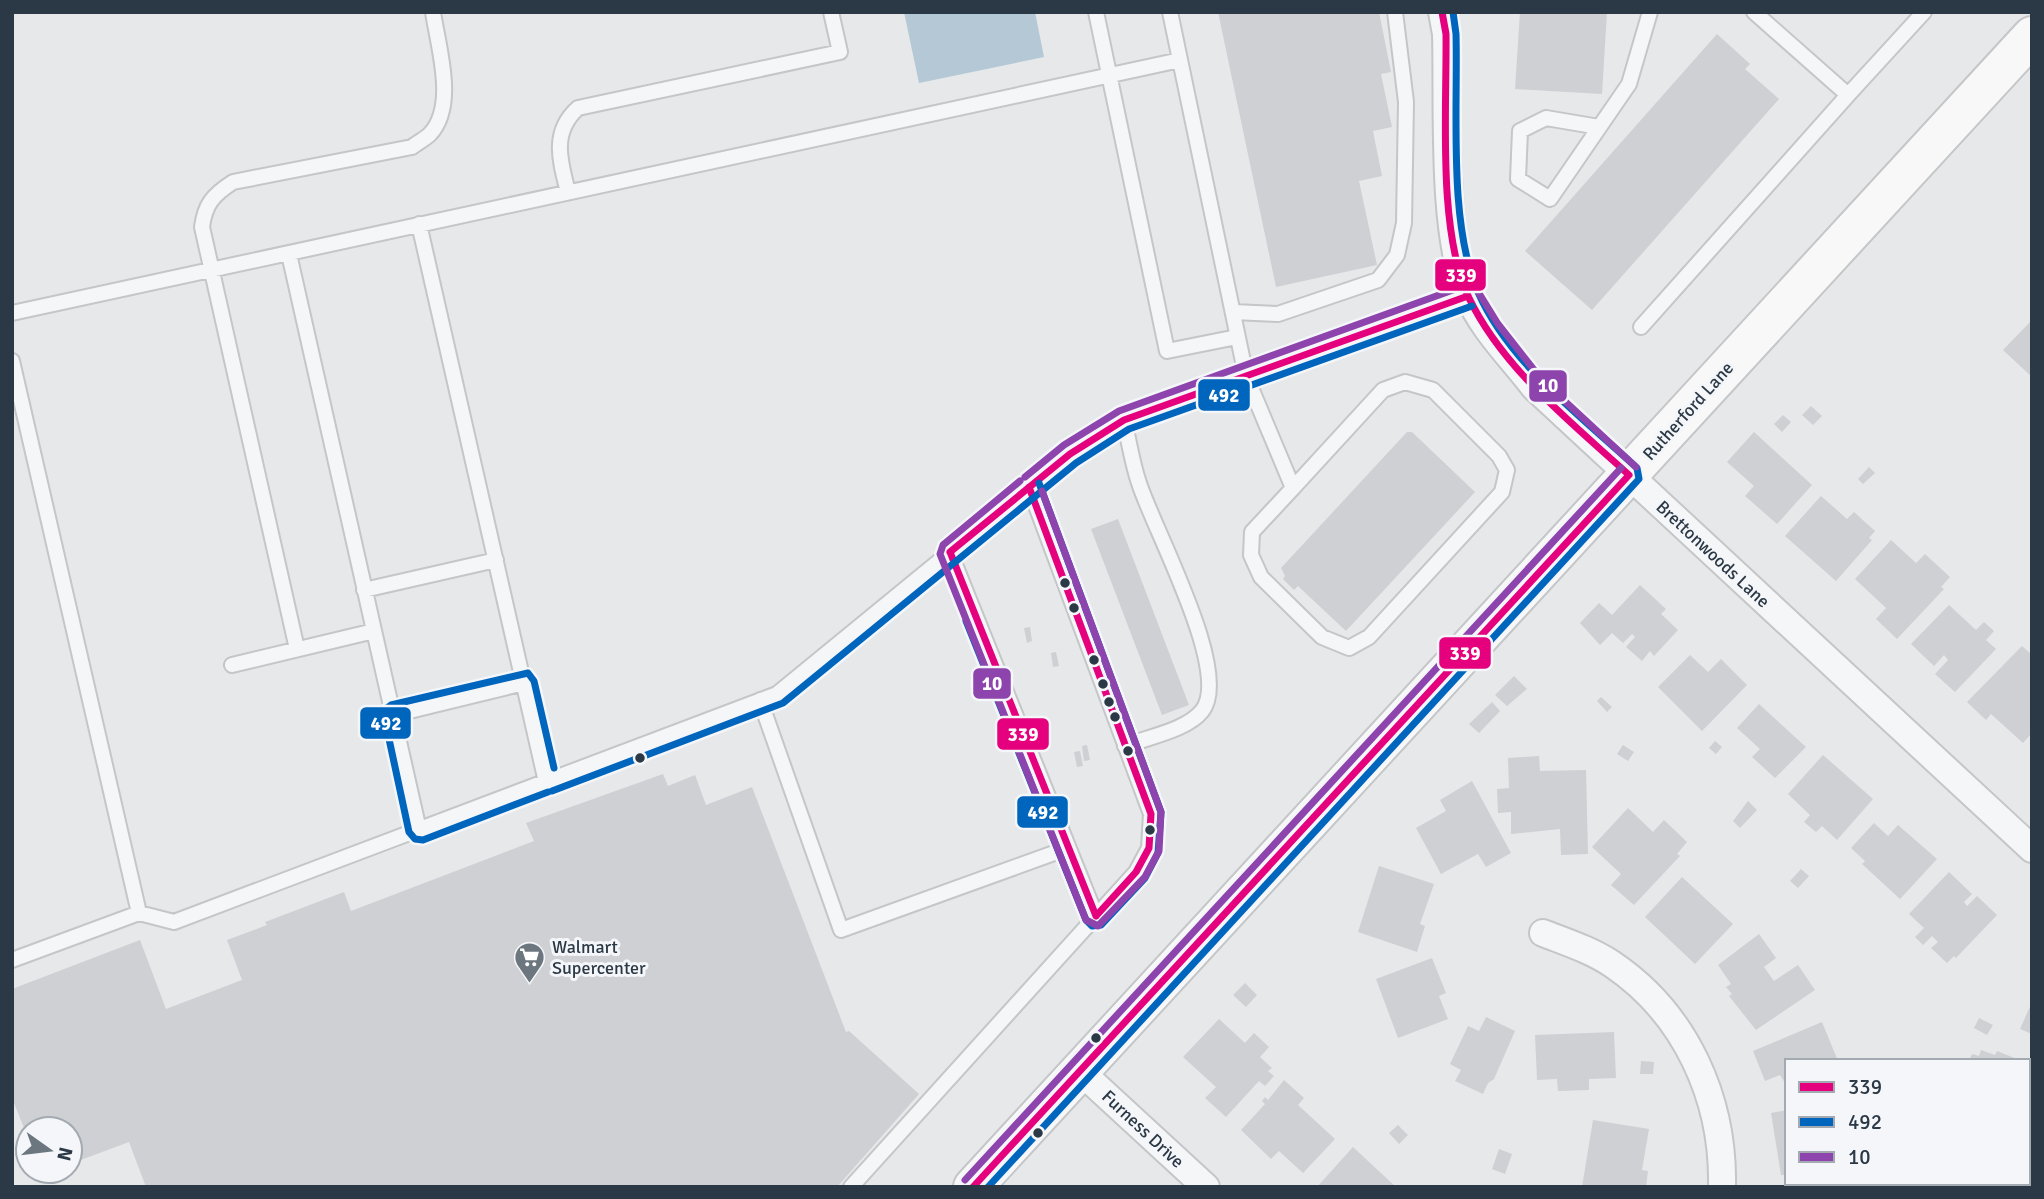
<svg xmlns="http://www.w3.org/2000/svg" width="2044" height="1199" font-family="Signika,sans-serif">
<style>
.water{fill:#b4c8d5}
.building{fill:#ced0d3}
.lines{fill:none;stroke-linecap:round;stroke-linejoin:round}
.lane-casing{stroke:#c4c6c8;stroke-width:18}
.street-casing{stroke:#c4c6c8;stroke-width:30}
.secondary-casing{stroke:#c4c6c8;stroke-width:42}
.lane{stroke:#f5f6f7;stroke-width:14}
.street{stroke:#f5f6f7;stroke-width:26}
.secondary{stroke:#f8f8f8;stroke-width:38}
.bus-1-casing{stroke:#f4f6f9;stroke-width:12}
.bus-2-casing{stroke:#f4f6f9;stroke-width:12}
.bus-3-casing{stroke:#f4f6f9;stroke-width:12}
.bus-1{stroke:#e5007d;stroke-width:7}
.bus-2{stroke:#0065bd;stroke-width:7}
.bus-3{stroke:#8e44ad;stroke-width:7}
.bus-dot{fill:#2b3845;stroke:#f4f6f9;stroke-width:2.5}
.labels{text-anchor:middle;stroke-width:6;stroke-linejoin:round;paint-order:stroke}
.street-label{font-size:18px;fill:#2b3845;stroke:#f4f6f9}
.poi-label{font-size:18px;fill:#2b3845;stroke:#f4f6f9;text-anchor:start}
.line-badge{stroke:#f4f6f9;stroke-width:2.5}
.badge-label{font-size:19px;text-anchor:middle;font-weight:bold;fill:#fff}
</style>
<rect width="100%" height="100%" fill="#e6e8ea"/>
<!-- water -->
<path class="water" d="M904 12H1035L1044 57 919 83Z"/>
<!-- building -->
<path class="building" d="M1218 12H1379L1391 72 1381 74 1392 127 1373 131 1382 176 1359 181 1377 265 1276 287Z
M1520 12H1607L1602 94 1515 89Z
M1717 34 1750 64 1745 69 1779 99 1592 310 1525 251Z
M2032 320V377L2003 350Z
M1811 406 1822 416 1813 425 1802 415Z
M1783 415 1791 422 1782 432 1774 424Z
M1407 432H1412L1475 492 1346 631 1298 586 1294 590 1283 579 1285 576 1281 568Z
M1754 432 1812 485 1777 524 1745 496 1754 486 1727 462Z
M1869 467 1875 473 1863 484 1858 479Z
M1821 496 1847 519 1854 512 1875 531 1869 538 1872 540 1836 581 1785 536Z
M1118 519 1189 705 1162 715 1091 529Z
M1891 540 1916 563 1925 554 1950 577 1941 587 1944 589 1897 639 1876 619 1886 608 1855 579Z
M1640 585 1666 609 1661 614 1678 630 1654 656 1650 651 1642 661 1626 647 1635 637 1632 634 1623 643 1612 633 1600 645 1580 623 1599 603 1612 615Z
M1949 605 1976 630 1984 622 1994 631 1986 640 1996 649 1955 692 1935 674 1948 660 1944 655 1934 666 1911 644Z
M1030 627 1032 641 1027 643 1024 628Z
M2022 646 2032 655V733L2023 743 1991 714 1986 720 1967 702Z
M1056 652 1059 666 1053 667 1051 653Z
M1690 655 1708 672 1721 659 1747 685 1702 731 1658 687Z
M1514 676 1527 689 1507 706 1495 695Z
M1601 697 1612 707 1607 712 1597 701Z
M1492 702 1500 711 1479 733 1469 724Z
M1759 704 1806 747 1775 778 1752 757 1760 749 1737 728Z
M1715 741 1722 747 1716 754 1709 748Z
M1087 745 1090 760 1084 761 1082 746Z
M1623 745 1634 752 1628 761 1617 754Z
M1080 751 1083 766 1077 767 1074 752Z
M1823 755 1873 799 1837 840 1822 826 1816 832 1804 822 1810 815 1788 794Z
M1539 756 1540 771 1586 770 1588 854 1561 855 1560 829 1511 834V812L1498 813 1497 789 1509 788 1508 758Z
M663 774 668 786 695 775 706 805 752 787 846 1032 849 1031 919 1094 837 1187H146L129 1142 70 1164V1129H28V1138L12 1098V989L140 940 166 1009 242 980 227 940 267 925 265 922 344 892 351 911 534 841 526 823Z
M1472 781 1511 853 1486 867 1478 854 1441 874 1416 828 1446 811 1440 800Z
M1748 801 1757 810 1740 828 1733 821Z
M1628 808 1653 832 1664 820 1687 842 1677 854 1680 856 1634 905 1611 885 1621 874 1592 847Z
M1874 823 1888 836 1898 825 1937 859 1900 899 1862 864 1865 861 1851 848Z
M1379 866 1434 884 1420 924 1425 926 1417 952 1358 932Z
M1801 869 1809 876 1798 888 1790 881Z
M1949 872 1972 894 1964 902 1967 906 1977 896 1997 915 1956 958 1954 956 1947 963 1931 948 1938 942 1932 936 1923 945 1915 937 1924 928 1909 914Z
M1682 877 1733 924 1695 964 1645 917Z
M1759 934 1776 958 1764 967 1774 981 1798 965 1815 990 1756 1030 1729 996 1732 994 1726 987 1731 984 1718 965Z
M1432 958 1446 993 1439 996 1448 1019 1398 1038 1376 979Z
M1245 983 1257 995 1246 1007 1233 995Z
M2032 1002V1034L2020 1029Z
M1486 1017 1515 1031 1494 1079 1488 1083 1483 1094 1455 1081 1461 1070 1450 1064 1468 1026 1479 1031Z
M1979 1018 1993 1025 1987 1035 1974 1028Z
M1219 1019 1245 1043 1254 1033 1269 1047 1260 1057 1272 1068 1268 1071 1274 1076 1265 1086 1259 1081 1226 1117 1205 1098 1216 1087 1183 1057Z
M1822 1022 1838 1061H1787V1086L1780 1075 1765 1081 1753 1051Z
M1614 1032 1616 1078 1589 1079V1090L1558 1091 1557 1079 1537 1080 1535 1035Z
M1981 1050 1995 1055 1997 1051 2022 1061H1969L1972 1054 1979 1056Z
M1641 1061 1654 1062 1653 1074H1640Z
M2028 1063 2032 1064V1134L2028 1133Z
M1284 1080 1304 1098 1298 1105 1335 1139 1303 1173 1279 1151 1271 1159 1241 1130 1265 1104 1262 1101 1265 1097 1268 1100Z
M1787 1110V1175H1781L1771 1113Z
M1593 1120 1649 1129 1642 1170 1648 1171 1646 1187H1582Z
M1398 1125 1408 1135 1399 1144 1389 1133Z
M1353 1147 1396 1187H1317Z
M1499 1149 1512 1154 1505 1174 1492 1169Z
M1949 1183H2013L2012 1187H1958Z"/>
<g class="lines">
<defs>
<path id="lane" d="M1096 12 1167 351 1237 337
M1170 12 1246 376 1293 488 1383 390 1405 382 1433 390 1499 456 1507 470 1502 492 1369 637 1349 648 1322 637 1261 577 1251 555 1252 532 1293 488
M1848 95 1924 12
M1599 127 1546 118 1520 131 1518 179 1550 199 1629 84 1650 12
M568 192C560 161 551 132 578 108L840 52 831 12
M419 224 546 782
M289 254 419 830
M1233 312 1278 314 1378 280 1397 255 1404 223 1406 102 1395 12
M12 313 1180 60
M1641 327 1848 95 1754 12
M12 361 139 913
M1124 420C1129 441 1132 463 1139 483 1153 528 1233 673 1202 711 1187 730 1148 737 1125 746
M950 552 1096 916
M364 590 496 560
M297 649 202 227C205 204 213 195 233 182L412 147C417 143 425 139 430 134 457 105 438 47 433 12
M232 665 374 631
M760 700 841 930 1068 848
M393 715 524 683
M12 960 139 913 174 922 777 694 1070 454 1124 420 1468 296
M851 1187 1136 872 1149 848 1151 814 1029 487"/>
<path id="street" d="M1442 12 1446 34C1448 105 1441 232 1468 295 1482 329 1512 358 1534 387L2032 849
M1543 933C1566 942 1591 950 1612 964 1686 1014 1724 1099 1722 1187
M1080 1071 1206 1187"/>
<path id="secondary" d="M973 1187 2032 36"/>
</defs>
<!-- lane casing -->
<use href="#lane" class="lane-casing"/>
<!-- street casing -->
<use href="#street" class="street-casing"/>
<!-- secondary casing -->
<use href="#secondary" class="secondary-casing"/>
<!-- lane -->
<use href="#lane" class="lane"/>
<!-- street -->
<use href="#street" class="street"/>
<!-- secondary -->
<use href="#secondary" class="secondary"/>
<defs>
<path id="bus-1" d="M1442 12 1446 34C1447 109 1437 230 1469 298 1503 369 1572 423 1629 475
M1029 487 1151 814 1149 848 1136 872 1096 916
M950 552 1070 454 1124 420 1468 296
M950 552 1096 916
M973 1187 1629 475"/>
<path id="bus-2" d="M966 621 1086 920 1092 926 1101 925 1145 878 1158 853 1161 812 1039 483
M552 791 783 703 1076 463 1129 429 1472 306
M548 792 423 840 415 839 409 832 383 711 391 705 528 673 534 681 554 768
M988 1187 1639 479 1637 468C1581 416 1509 363 1478 292 1448 223 1458 110 1456 34L1453 12"/>
<path id="bus-3" d="M1477 290 1498 324 1542 380 1636 467
M1025 477 1064 445 1119 411 1464 286
M1020 481 943 545 940 554 1086 920 1098 926 1145 877 1159 851 1161 812 1042 491
M965 1180 1621 468"/>
</defs>
<!-- bus-1 casing -->
<use href="#bus-1" class="bus-1-casing"/>
<!-- bus-2 casing -->
<use href="#bus-2" class="bus-2-casing"/>
<!-- bus-3 casing -->
<use href="#bus-3" class="bus-3-casing"/>
<!-- bus-1 -->
<use href="#bus-1" class="bus-1"/>
<!-- bus-2 -->
<use href="#bus-2" class="bus-2"/>
<!-- bus-3 -->
<use href="#bus-3" class="bus-3"/>
</g>
<!-- icons -->
<defs>
<symbol id="supermarket-pin" viewBox="-11 -11 22 30"><path d="M0 17L-7.5 6A9.5 9.5 0 1 1 7.5 6Z" fill="#6c767f" stroke="#f4f6f9"/><path d="M-6-5.5h2.5l.6 2H6L4.5 2H-2.5L-4.4-4H-6ZM-1.5 3.2a1.3 1.3 0 1 0 .1 0ZM3 3.2a1.3 1.3 0 1 0 .1 0Z" fill="#fff"/></symbol>
</defs>
<g fill-rule="evenodd">
<use href="#supermarket-pin" x="512" y="940" width="35" height="47"/>
</g>
<!-- markers -->
<g class="bus-dot">
<circle cx="1065" cy="583" r="6"/>
<circle cx="1074" cy="608" r="6"/>
<circle cx="1094" cy="660" r="6"/>
<circle cx="1103" cy="684" r="6"/>
<circle cx="1109" cy="702" r="6"/>
<circle cx="1115" cy="717" r="6"/>
<circle cx="1128" cy="751" r="6"/>
<circle cx="640" cy="758" r="6"/>
<circle cx="1150" cy="830" r="6"/>
<circle cx="1096" cy="1038" r="6"/>
<circle cx="1038" cy="1133" r="6"/>
</g>
<g class="labels">
<!-- street labels -->
<g class="street-label">
<text transform="translate(1688 411) rotate(-48)" y="6">Rutherford Lane</text>
<text transform="translate(1713 554) rotate(43)" y="6">Brettonwoods Lane</text>
<text transform="translate(1143 1129) rotate(43)" y="6">Furness Drive</text>
</g>
<!-- poi labels -->
<g class="poi-label">
<text x="552" y="953">Walmart<tspan x="552" dy="21">Supercenter</tspan></text>
</g>
</g>
<g class="line-badge">
<rect x="1434" y="258" width="53" height="34" rx="7" fill="#e5007d"/>
<rect x="1528" y="369" width="40" height="34" rx="7" fill="#8e44ad"/>
<rect x="1197" y="378" width="54" height="34" rx="7" fill="#0065bd"/>
<rect x="1438" y="636" width="54" height="34" rx="7" fill="#e5007d"/>
<rect x="972" y="667" width="40" height="33" rx="7" fill="#8e44ad"/>
<rect x="359" y="706" width="53" height="34" rx="7" fill="#0065bd"/>
<rect x="996" y="717" width="54" height="34" rx="7" fill="#e5007d"/>
<rect x="1016" y="795" width="53" height="34" rx="7" fill="#0065bd"/>
</g>
<g class="badge-label">
<text x="1461" y="282">339</text>
<text x="1548" y="392">10</text>
<text x="1224" y="402">492</text>
<text x="1465" y="660">339</text>
<text x="992" y="690">10</text>
<text x="386" y="730">492</text>
<text x="1023" y="741">339</text>
<text x="1043" y="819">492</text>
</g>
<!-- border -->
<rect width="2044" height="1199" fill="none" stroke="#2b3845" stroke-width="28"/>
<!-- legend -->
<rect x="1785" y="1059" width="245" height="126" fill="#f4f6f9" stroke="#a4aab1" stroke-width="2"/>
<rect x="1799" y="1082" width="35" height="10" fill="#e5007d" stroke="#a4aab1" stroke-width="2"/>
<text x="1848" y="1094" font-size="21" fill="#2b3845">339</text>
<rect x="1799" y="1117" width="35" height="10" fill="#0065bd" stroke="#a4aab1" stroke-width="2"/>
<text x="1848" y="1129" font-size="21" fill="#2b3845">492</text>
<rect x="1799" y="1152" width="35" height="10" fill="#8e44ad" stroke="#a4aab1" stroke-width="2"/>
<text x="1848" y="1164" font-size="21" fill="#2b3845">10</text>
<!-- north arrow -->
<g transform="translate(49 1150) rotate(104)"><circle r="33" fill="#f4f6f9" stroke="#a4aab1" stroke-width="2"/>
<path d="M0-5L12 26L0 18L-12 26Z" fill="#6c767f"/>
<text y="-10" font-size="19" font-weight="bold" text-anchor="middle" fill="#2b3845">N</text>
</g>
</svg>
